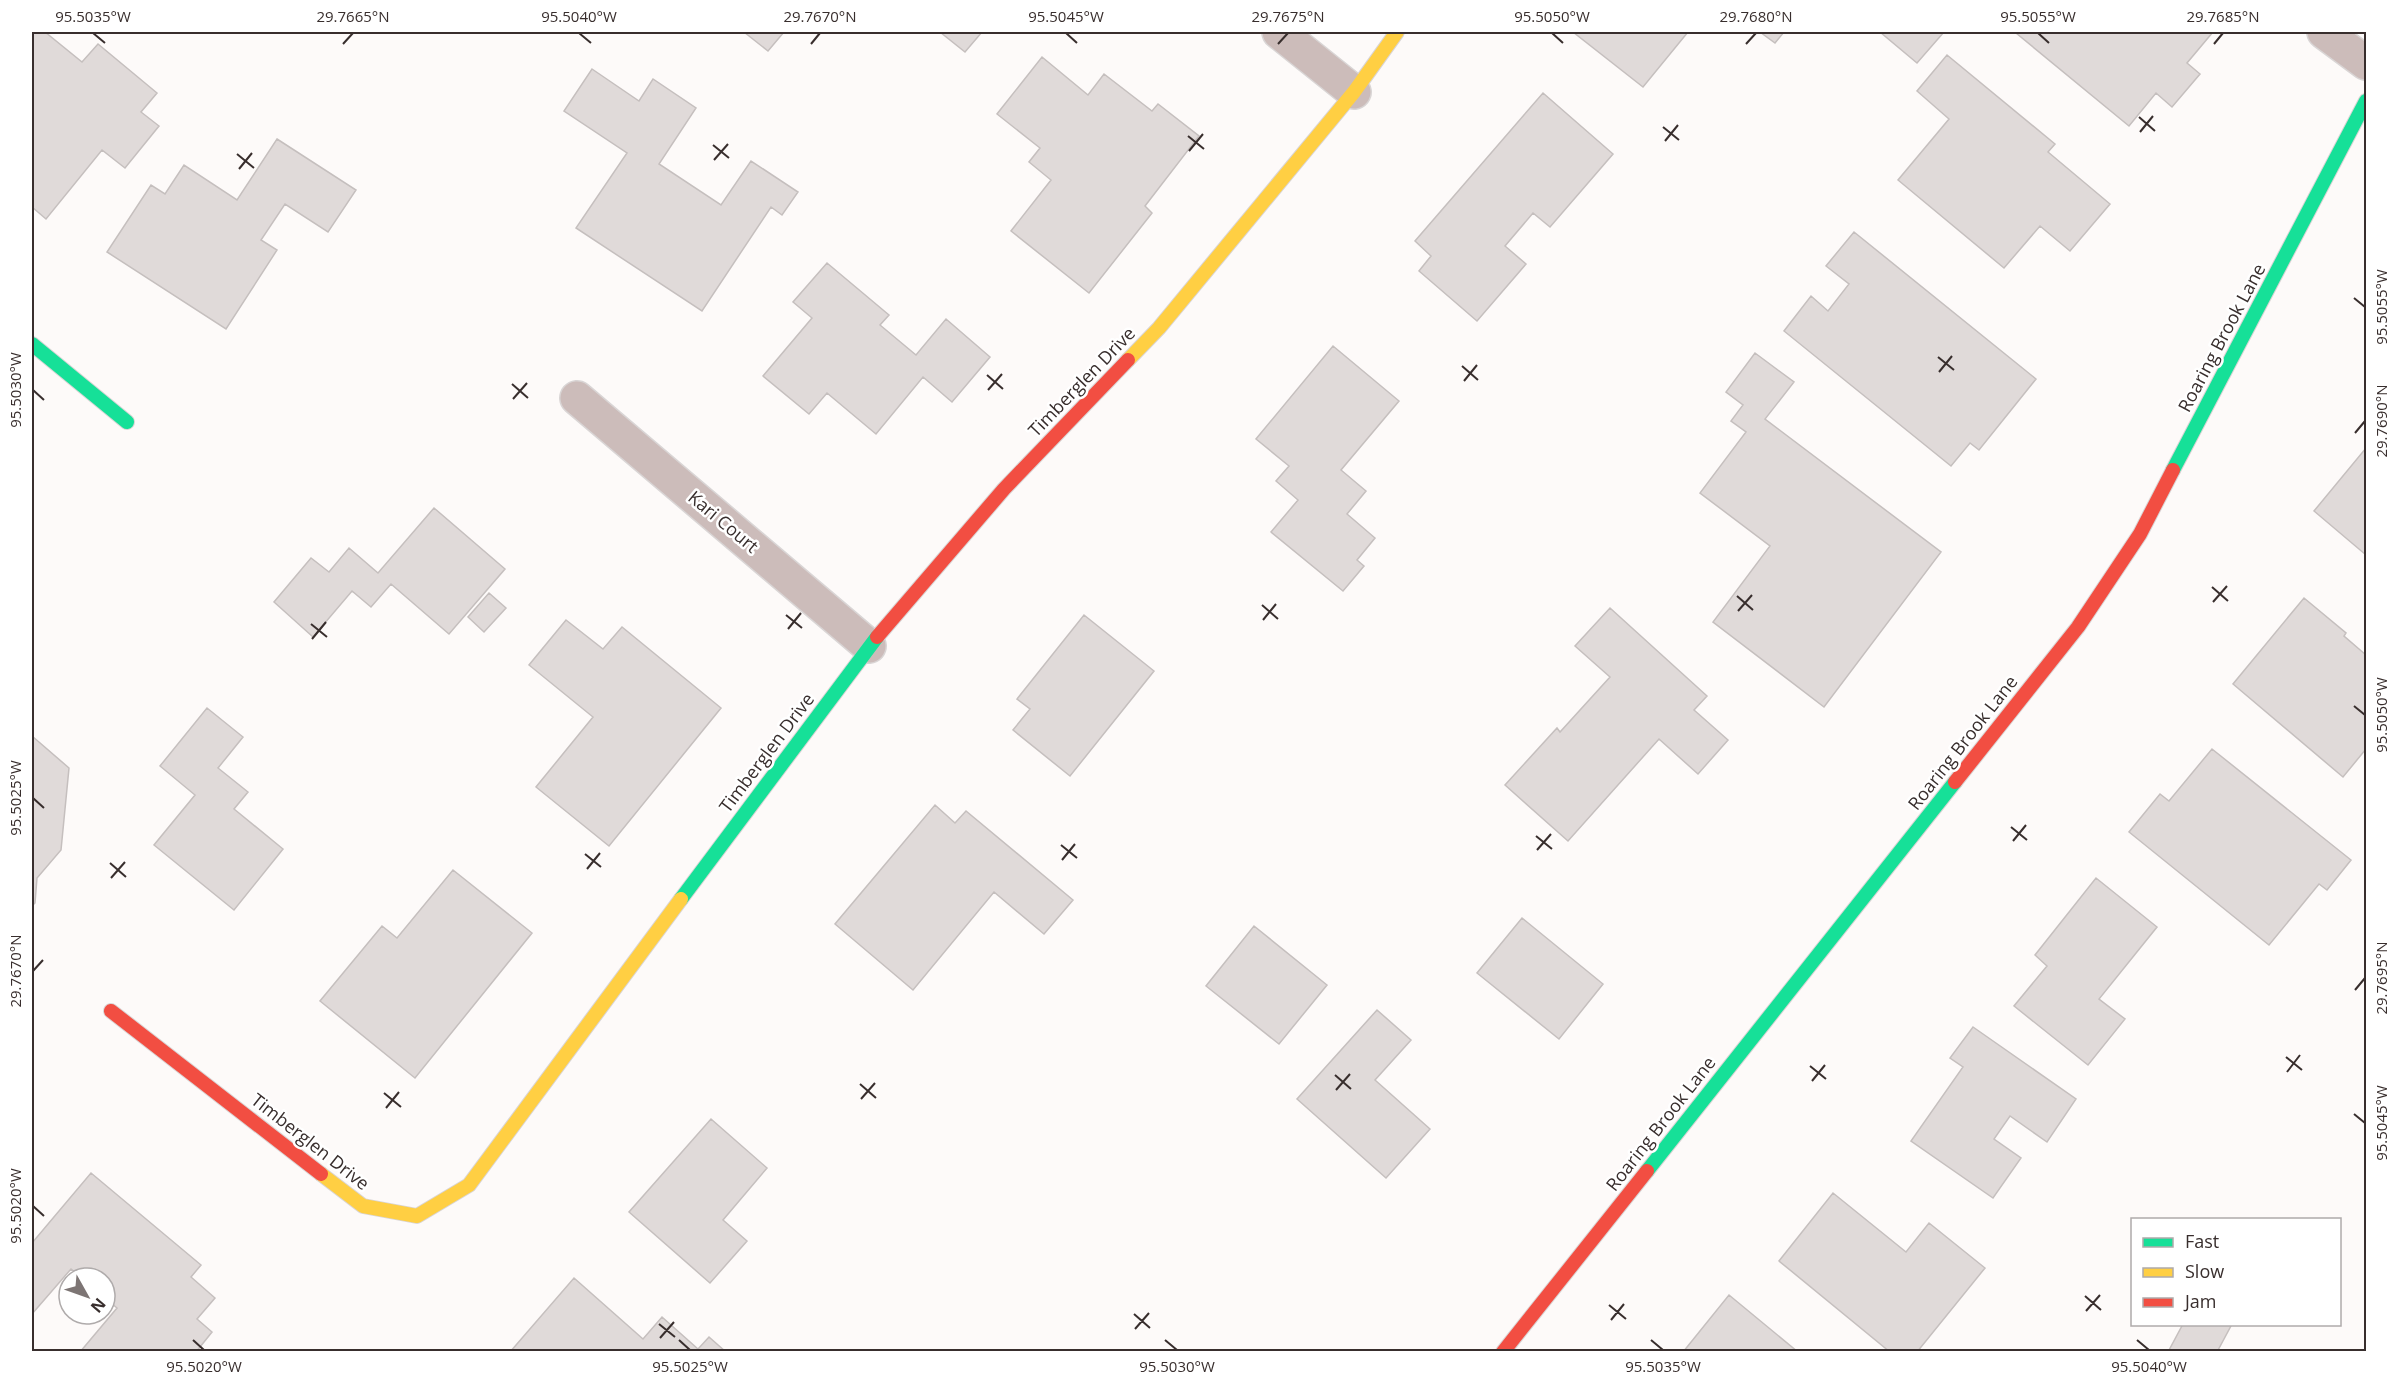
<svg xmlns="http://www.w3.org/2000/svg" width="2398" height="1383" font-family="'Open Sans',sans-serif">
<style>
.building{fill:#e0dad9;stroke:#c5bfbe;stroke-width:1.5}
.lines{fill:none;stroke-linecap:round;stroke-linejoin:round}
.street-casing{stroke:#d9d5d5;stroke-width:36}
.fast-casing{stroke:#d9d5d5;stroke-width:16}
.slow-casing{stroke:#d9d5d5;stroke-width:16}
.jam-casing{stroke:#d9d5d5;stroke-width:16}
.street{stroke:#ccbcba;stroke-width:33}
.fast{stroke:#16e098;stroke-width:14}
.slow{stroke:#ffcf43;stroke-width:14}
.jam{stroke:#f24e42;stroke-width:14}
.ticks{fill:none;stroke:#382e2d;stroke-width:2}
.labels{text-anchor:middle;stroke-width:5;stroke-linejoin:round;paint-order:stroke}
.street-label{font-size:18px;fill:#382e2d;stroke:#fff}
.neatline{fill:none;stroke:#382e2d;stroke-width:2}
.ticks-label{font-size:15px;text-anchor:middle;fill:#382e2d}
</style>
<rect width="100%" height="100%" fill="#fdfaf9"/>
<!-- building -->
<path class="building" d="M32 32H45L82 62 98 44 157 93 141 112 159 126 125 168 102 150 46 219 32 207Z
M744 32H784L768 51Z
M940 32H982L965 52Z
M1573 32H1688L1643 87Z
M1760 32H1784L1775 43Z
M1880 32H1944L1917 63Z
M2213 32 2187 63 2200 74 2172 107 2156 93 2129 126 2016 33Z
M1947 55 2055 144 2048 152 2110 204 2070 251 2040 226 2004 268 1898 180 1949 119 1917 91Z
M1042 57 1088 95 1104 74 1152 111 1158 104 1199 136 1145 206 1152 213 1089 293 1011 231 1051 180 1029 162 1040 148 997 114Z
M592 69 639 101 653 79 696 108 659 164 721 205 751 161 798 192 782 215 771 207 702 311 576 228 627 153 564 111Z
M1543 93 1613 154 1550 227 1533 213 1505 246 1526 264 1477 321 1419 271 1431 256 1415 241Z
M277 139 356 190 328 232 285 204 261 240 277 250 226 329 107 252 151 185 165 194 184 165 237 200Z
M1854 232 2036 379 1979 450 1970 443 1951 466 1784 331 1811 296 1828 311 1849 284 1826 266Z
M827 263 889 315 880 325 916 355 946 319 990 357 952 402 923 377 876 434 827 393 809 414 763 376 812 318 793 302Z
M1333 346 1399 401 1341 470 1366 491 1347 514 1375 538 1357 560 1364 566 1343 591 1271 532 1298 500 1276 481 1289 466 1256 439Z
M1755 353 1794 382 1765 419 1941 552 1824 707 1713 622 1770 546 1700 493 1746 432 1731 421 1743 405 1726 392Z
M2366 448V555L2314 511Z
M434 508 505 569 449 634 391 584 371 607 352 591 313 637 274 602 311 558 329 572 349 548 378 573Z
M489 593 506 608 484 632 468 617Z
M2304 598 2346 633 2344 636 2366 655V749L2343 777 2233 684Z
M1610 608 1707 696 1694 710 1728 740 1698 774 1659 739 1568 841 1505 785 1557 728 1560 732 1610 677 1575 646Z
M1084 615 1154 671 1070 776 1013 730 1030 709 1017 699Z
M566 620 603 649 622 627 721 708 609 846 536 787 593 717 529 665Z
M207 708 243 737 218 768 248 792 234 809 283 849 234 910 154 845 195 795 160 766Z
M32 736 69 768 61 850 37 878 35 903 32 906Z
M2212 749 2351 860 2327 890 2319 884 2269 945 2129 832 2160 794 2169 801Z
M935 805 955 823 966 811 1073 900 1044 934 994 892 913 990 835 924Z
M453 870 532 933 415 1078 320 1001 382 926 397 938Z
M2096 878 2157 927 2099 999 2125 1019 2088 1065 2014 1006 2047 966 2035 955Z
M1522 918 1603 984 1559 1039 1477 973Z
M1254 926 1327 985 1279 1044 1206 986Z
M1377 1010 1411 1040 1375 1080 1430 1129 1386 1178 1297 1099Z
M1973 1027 2076 1099 2047 1142 2010 1116 1994 1139 2021 1158 1993 1198 1911 1141 1963 1067 1950 1058Z
M711 1119 767 1168 723 1220 747 1241 710 1283 629 1212Z
M91 1173 201 1265 191 1277 215 1298 197 1319 212 1332 196 1352H80L117 1308 105 1298V1278H82L71 1269 32 1314V1243Z
M1833 1193 1906 1252 1929 1223 1985 1268 1917 1352H1890L1779 1261Z
M574 1278 643 1339 662 1317 698 1349 709 1337 726 1352H510Z
M1729 1295 1798 1352H1683Z
M2183 1324H2232L2217 1352H2168Z"/>
<g class="lines">
<defs>
<path id="street" d="M1279 32 1354 92
M2324 32 2366 63
M577 398 869 646"/>
<path id="fast" d="M32 344 127 422
M2173 470 2366 101
M681 899 877 637
M1647 1171 1955 782"/>
<path id="slow" d="M1128 360 1159 328 1354 92 1397 32
M321 1174 363 1206 417 1216 469 1185 681 899"/>
<path id="jam" d="M877 637 1004 489 1128 360
M1955 782 2078 627 2140 534 2173 470
M111 1011 321 1174
M1503 1352 1647 1171"/>
</defs>
<!-- street casing -->
<use href="#street" class="street-casing"/>
<!-- fast casing -->
<use href="#fast" class="fast-casing"/>
<!-- slow casing -->
<use href="#slow" class="slow-casing"/>
<!-- jam casing -->
<use href="#jam" class="jam-casing"/>
<!-- street -->
<use href="#street" class="street"/>
<!-- fast -->
<use href="#fast" class="fast"/>
<!-- slow -->
<use href="#slow" class="slow"/>
<!-- jam -->
<use href="#jam" class="jam"/>
</g>
<!-- ticks -->
<path class="ticks" d="M93 33 105 43M579 33 591 43M1066 33 1077 43M1552 33 1563 43M2038 33 2049 43M343 44 353 33M811 44 820 33M1278 44 1288 33M1746 44 1756 33M2214 44 2223 33M2139 117 2155 131M1663 127 1679 140M2140 132 2153 116M1188 136 1204 149M1665 141 1678 125M713 145 729 158M1189 151 1203 134M237 154 254 168M714 160 728 144M239 169 252 153M2354 298 2365 307M1938 357 1954 370M1462 366 1478 380M1939 372 1952 356M987 375 1003 389M1464 381 1477 365M512 384 528 398M33 390 44 400M988 390 1002 374M513 399 527 383M2355 433 2365 421M2212 587 2228 601M1737 596 1753 610M2213 602 2227 586M1262 605 1278 619M1738 611 1752 595M786 615 802 628M1263 620 1276 604M311 624 327 637M788 629 801 613M312 639 326 622M2354 706 2365 715M33 798 44 808M2011 827 2027 840M1536 836 1552 849M2013 841 2026 825M1061 845 1077 858M1537 850 1551 834M585 854 601 867M1062 860 1075 844M110 863 126 877M587 869 600 853M111 878 125 862M33 971 43 960M2355 990 2365 978M2286 1057 2302 1070M1810 1066 1826 1079M2287 1072 2300 1055M1335 1075 1351 1089M1812 1081 1825 1065M860 1084 876 1098M1336 1090 1350 1074M384 1093 401 1107M861 1099 875 1083M386 1108 399 1092M2354 1114 2365 1123M33 1206 44 1216M2085 1296 2101 1310M1609 1305 1626 1319M2086 1311 2100 1295M1134 1314 1150 1328M1611 1320 1624 1304M659 1324 675 1337M1135 1329 1149 1313M660 1338 674 1322M193 1340 204 1350M679 1340 690 1350M1165 1340 1177 1350M1651 1340 1663 1350M2137 1340 2149 1350"/>
<g class="labels">
<!-- street labels -->
<g class="street-label">
<text transform="translate(2222 338) rotate(-62)" y="6">Roaring Brook Lane</text>
<text transform="translate(1082 382) rotate(-46)" y="6">Timberglen Drive</text>
<text transform="translate(723 522) rotate(40)" y="6">Kari Court</text>
<text transform="translate(1963 743) rotate(-52)" y="6">Roaring Brook Lane</text>
<text transform="translate(767 753) rotate(-53)" y="6">Timberglen Drive</text>
<text transform="translate(1661 1124) rotate(-52)" y="6">Roaring Brook Lane</text>
<text transform="translate(310 1142) rotate(38)" y="6">Timberglen Drive</text>
</g>
</g>
<!-- border -->
<rect width="2398" height="1383" fill="none" stroke="#ffffff" stroke-width="66"/>
<!-- legend -->
<rect x="2131" y="1218" width="210" height="108" fill="#ffffff" stroke="#afabab" stroke-width="1.5"/>
<rect x="2143" y="1238" width="30" height="9" fill="#16e098" stroke="#afabab" stroke-width="1.5"/>
<text x="2185" y="1248" font-size="18" fill="#382e2d">Fast</text>
<rect x="2143" y="1268" width="30" height="9" fill="#ffcf43" stroke="#afabab" stroke-width="1.5"/>
<text x="2185" y="1278" font-size="18" fill="#382e2d">Slow</text>
<rect x="2143" y="1298" width="30" height="9" fill="#f24e42" stroke="#afabab" stroke-width="1.5"/>
<text x="2185" y="1308" font-size="18" fill="#382e2d">Jam</text>
<!-- north arrow -->
<g transform="translate(87 1296) rotate(130)"><circle r="28" fill="#ffffff" stroke="#afabab" stroke-width="1.5"/>
<path d="M0-4.5L10 22L0 15L-10 22Z" fill="#7d7574"/>
<text y="-9" font-size="16" font-weight="bold" text-anchor="middle" fill="#382e2d">N</text>
</g>
<rect x="33" y="33" width="2332" height="1317" class="neatline"/>
<g class="ticks-label">
<text x="93" y="22">95.5035°W</text>
<text x="353" y="22">29.7665°N</text>
<text x="579" y="22">95.5040°W</text>
<text x="820" y="22">29.7670°N</text>
<text x="1066" y="22">95.5045°W</text>
<text x="1288" y="22">29.7675°N</text>
<text x="1552" y="22">95.5050°W</text>
<text x="1756" y="22">29.7680°N</text>
<text x="2038" y="22">95.5055°W</text>
<text x="2223" y="22">29.7685°N</text>
<text transform="translate(2382 307) rotate(-90)" y="5">95.5055°W</text>
<text transform="translate(16 390) rotate(-90)" y="5">95.5030°W</text>
<text transform="translate(2382 421) rotate(-90)" y="5">29.7690°N</text>
<text transform="translate(2382 715) rotate(-90)" y="5">95.5050°W</text>
<text transform="translate(16 798) rotate(-90)" y="5">95.5025°W</text>
<text transform="translate(16 971) rotate(-90)" y="5">29.7670°N</text>
<text transform="translate(2382 978) rotate(-90)" y="5">29.7695°N</text>
<text transform="translate(2382 1123) rotate(-90)" y="5">95.5045°W</text>
<text transform="translate(16 1206) rotate(-90)" y="5">95.5020°W</text>
<text x="204" y="1372">95.5020°W</text>
<text x="690" y="1372">95.5025°W</text>
<text x="1177" y="1372">95.5030°W</text>
<text x="1663" y="1372">95.5035°W</text>
<text x="2149" y="1372">95.5040°W</text>
</g>
</svg>
